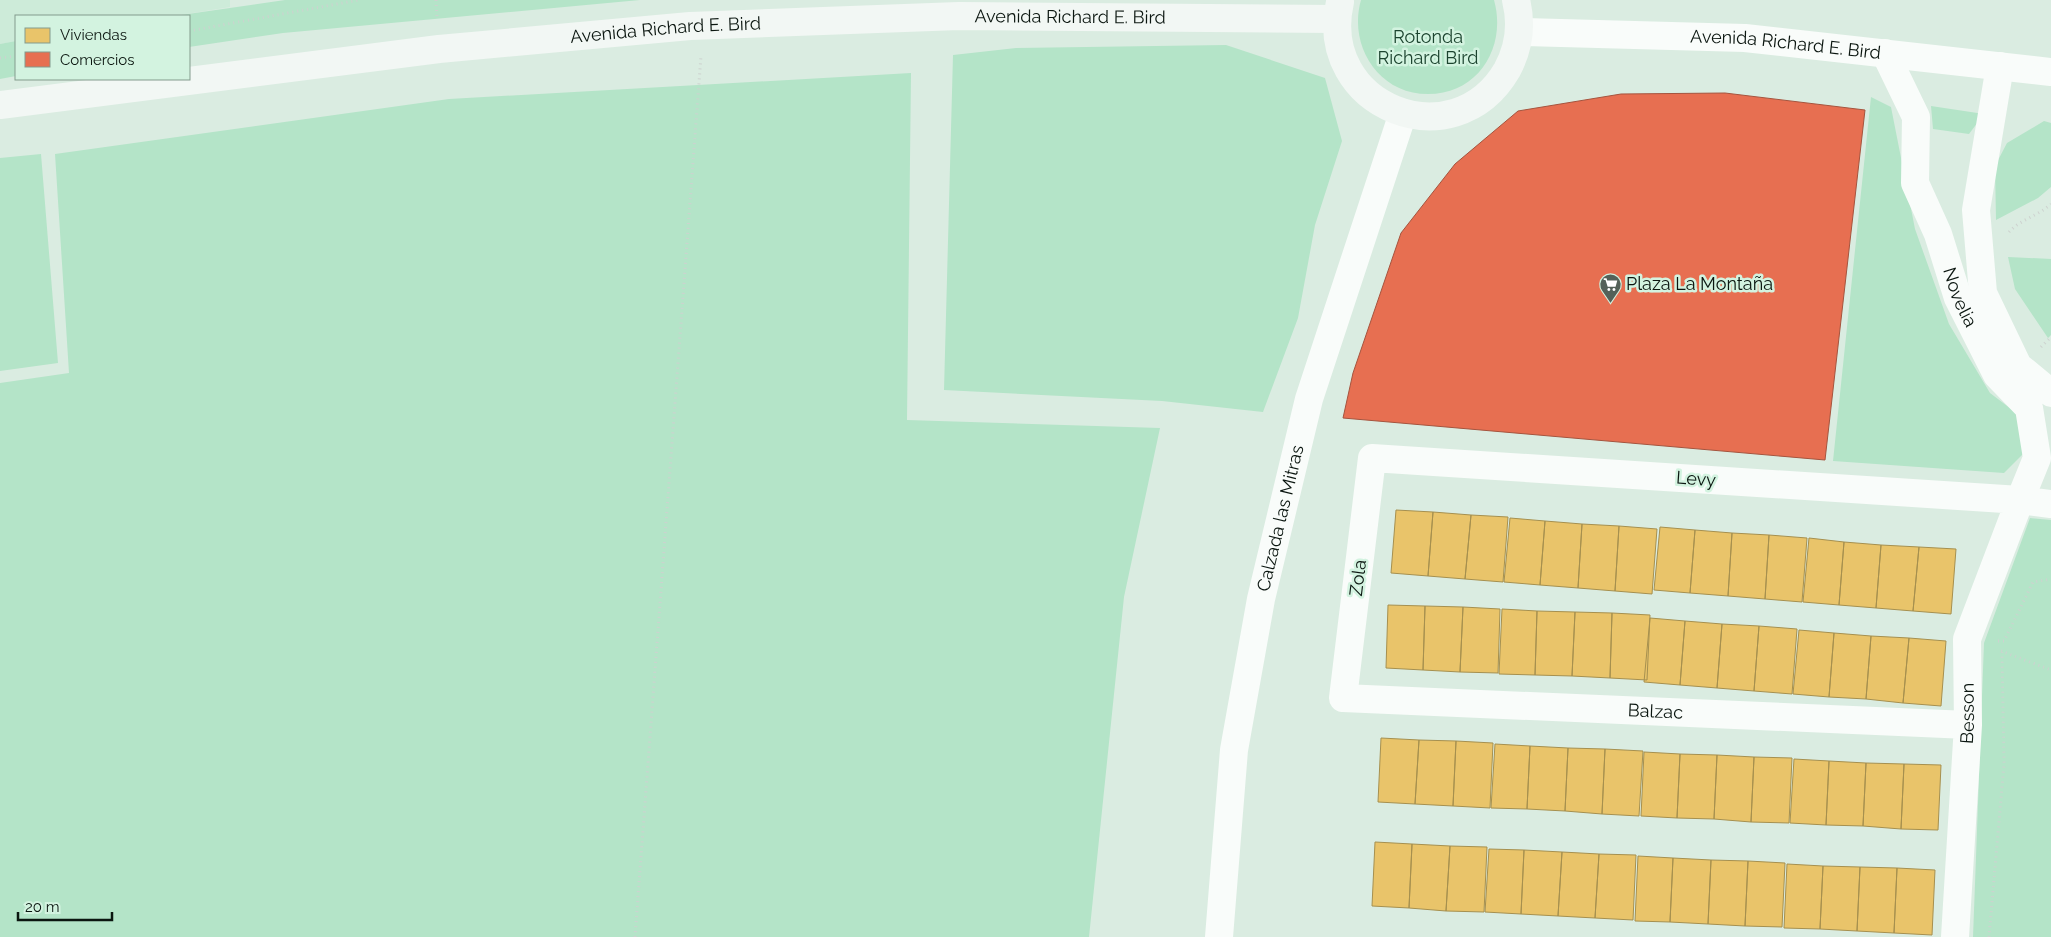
<svg xmlns="http://www.w3.org/2000/svg" width="2051" height="937" font-family="Raleway,sans-serif">
<style>
.built{fill:#cdebd9}
.green{fill:#b4e4c8}
.homes{fill:#e9c46a;stroke:#a6904f}
.shops{fill:#e76f51;stroke:#a5543e}
.lines{fill:none;stroke-linecap:round;stroke-linejoin:round}
.path{stroke:#cdd2cf;stroke-width:3;stroke-dasharray:1 4;stroke-linecap:butt}
.street{stroke:#f9fcfa;stroke-width:28}
.secondary{stroke:#f2f7f4;stroke-width:28}
.labels{text-anchor:middle;stroke-width:5;stroke-linejoin:round;paint-order:stroke}
.street-label{font-size:18px;fill:#0b1610;stroke:#d3f3e0}
.park-label{font-size:18px;fill:#1c442f;stroke:#d3f3e0}
.poi-label{font-size:18px;fill:#0b1610;stroke:#d3f3e0;text-anchor:start}
</style>
<rect width="100%" height="100%" fill="#daece1"/>
<!-- built -->
<path class="built" d="M0 0H230V7L174 16H16V41L0 44Z"/>
<!-- green -->
<path class="green" d="M285 0H640L283 33 189 47V16H174Z
M1361 0H1494C1507 46 1479 94 1428 94 1378 94 1348 45 1361 0Z
M16 41V76L0 79V44Z
M1226 45 1325 78 1342 141 1315 225 1298 318 1263 412 1162 401 944 390 953 55 1016 48Z
M911 73 907 420 1160 428 1124 597 1089 937H0V383L69 373 55 154 449 99Z
M1871 97 1891 107 1915 229 1949 324 1990 393 2019 415 2023 454 2004 473 1833 461Z
M1931 106 1984 114 1969 134 1933 129Z
M2044 121 2051 123V187L2038 198 1996 220 1995 166 2007 143Z
M41 154 58 363 0 371V158Z
M2008 257 2051 259V335L2048 338 2015 289Z
M2030 518 2051 520V937H1973L1984 643Z"/>
<!-- homes -->
<path class="homes" d="M1396 510 1433 512 1428 576 1391 573Z
M1433 512 1471 515 1465 579 1428 576Z
M1471 515 1508 517 1503 582 1465 579Z
M1510 518 1545 521 1540 585 1504 582Z
M1545 521 1582 524 1578 588 1540 585Z
M1582 524 1619 526 1615 591 1578 588Z
M1619 526 1657 529 1652 594 1615 591Z
M1660 527 1695 530 1690 593 1654 590Z
M1695 530 1732 533 1728 596 1690 593Z
M1732 533 1769 535 1765 599 1728 596Z
M1769 535 1807 538 1802 602 1765 599Z
M1809 538 1844 542 1839 605 1803 602Z
M1844 542 1881 545 1876 608 1839 605Z
M1881 545 1919 547 1913 611 1876 608Z
M1919 547 1956 549 1951 614 1913 611Z
M1388 605 1425 606 1423 670 1386 668Z
M1425 606 1463 607 1460 672 1423 670Z
M1463 607 1500 609 1498 673 1460 672Z
M1502 609 1537 611 1535 675 1499 674Z
M1537 611 1575 612 1572 676 1535 675Z
M1575 612 1612 613 1610 678 1572 676Z
M1612 613 1650 615 1647 680 1610 678Z
M1650 618 1685 621 1680 685 1644 682Z
M1685 621 1722 624 1717 688 1680 685Z
M1722 624 1759 626 1754 691 1717 688Z
M1759 626 1797 629 1792 694 1754 691Z
M1799 630 1834 633 1829 697 1793 694Z
M1834 633 1871 636 1866 699 1829 697Z
M1871 636 1909 638 1903 703 1866 699Z
M1909 638 1946 641 1941 706 1903 703Z
M1381 738 1419 740 1415 804 1378 802Z
M1419 740 1456 741 1453 806 1415 804Z
M1456 741 1493 743 1490 808 1453 806Z
M1495 744 1530 746 1527 809 1491 808Z
M1530 746 1568 748 1565 811 1527 809Z
M1568 748 1605 749 1602 814 1565 811Z
M1605 749 1643 751 1639 816 1602 814Z
M1644 752 1680 754 1677 818 1641 816Z
M1680 754 1717 755 1714 819 1677 818Z
M1717 755 1754 757 1751 822 1714 819Z
M1754 757 1792 758 1789 823 1751 822Z
M1794 759 1829 761 1826 825 1790 823Z
M1829 761 1866 763 1863 826 1826 825Z
M1866 763 1904 764 1901 829 1863 826Z
M1904 764 1941 765 1938 830 1901 829Z
M1375 842 1412 844 1409 908 1372 906Z
M1412 844 1450 846 1446 911 1409 908Z
M1450 846 1487 847 1484 912 1446 911Z
M1489 849 1524 850 1521 914 1485 912Z
M1524 850 1562 852 1558 916 1521 914Z
M1562 852 1599 854 1595 918 1558 916Z
M1599 854 1636 855 1633 920 1595 918Z
M1638 856 1673 858 1670 922 1635 921Z
M1673 858 1711 860 1708 924 1670 922Z
M1711 860 1748 861 1745 926 1708 924Z
M1748 861 1785 863 1782 927 1745 926Z
M1787 864 1823 866 1820 929 1784 928Z
M1823 866 1860 867 1857 931 1820 929Z
M1860 867 1897 868 1894 933 1857 931Z
M1897 868 1935 870 1932 935 1894 933Z"/>
<!-- shops -->
<path class="shops" d="M1725 93 1865 110 1825 460 1343 418 1353 373 1401 233 1455 164 1518 111 1621 94Z"/>
<g class="lines">
<!-- path -->
<path class="path" d="M436 0 437 19
M189 31 359 0
M0 58 16 56
M2009 232C2021 219 2038 216 2051 204
M2041 347 2051 337
M1998 641H2004L2033 582 2051 579
M2001 651 2051 670
M635 937 701 56
M1989 937 2004 764 2002 652"/>
<!-- street -->
<g class="street">
<path id="s1" d="M1520 32 1745 38 2051 72"/>
<path id="s2" d="M1885 53 1916 117 1915 183 1938 234 1958 298 1997 375 2029 408 2037 458 2020 500 2051 504"/>
<path d="M2000 66 1976 210 1983 293 2018 366 2051 393"/>
<path id="s3" d="M1219 937 1234 750 1261 599 1309 399 1403 113"/>
<path id="s4" d="M1955 937 1968 725 1967 639 2020 500 1372 458 1343 698 1968 725"/>
</g>
<!-- secondary -->
<g class="secondary">
<path d="M1340 2C1316 107 1454 161 1507 70 1519 48 1522 24 1516 0"/>
<path id="s5" d="M0 105 439 49 690 26 959 16 1336 19"/>
</g>
</g>
<!-- icons -->
<defs>
<symbol id="supermarket-pin" viewBox="-11 -11 22 30"><path d="M0 17L-7.5 6A9.5 9.5 0 1 1 7.5 6Z" fill="#536159" stroke="#d3f3e0"/><path d="M-6-5.5h2.5l.6 2H6L4.5 2H-2.5L-4.4-4H-6ZM-1.5 3.2a1.3 1.3 0 1 0 .1 0ZM3 3.2a1.3 1.3 0 1 0 .1 0Z" fill="#fff"/></symbol>
</defs>
<g fill-rule="evenodd">
<use href="#supermarket-pin" x="1598" y="272" width="25" height="34"/>
</g>
<g class="labels">
<!-- street labels -->
<g class="street-label">
<text dy="6" stroke="none"><textPath href="#s5" startOffset="1075">Avenida Richard E. Bird</textPath></text>
<text dy="6" stroke="none"><textPath href="#s5" startOffset="670">Avenida Richard E. Bird</textPath></text>
<text dy="6" stroke="none"><textPath href="#s1" startOffset="266">Avenida Richard E. Bird</textPath></text>
<text dy="6" stroke="none"><textPath href="#s2" startOffset="260">Novelia</textPath></text>
<text transform="translate(1696 479) rotate(4)" y="6">Levy</text>
<text dy="6" stroke="none"><textPath href="#s3" startOffset="424">Calzada las Mitras</textPath></text>
<text transform="translate(1358 578) rotate(-83)" y="6">Zola</text>
<text dy="6" stroke="none"><textPath href="#s4" startOffset="1651">Balzac</textPath></text>
<text dy="6" stroke="none"><textPath href="#s4" startOffset="224">Besson</textPath></text>
</g>
<!-- park labels -->
<g class="park-label">
<text x="1428" y="43">Rotonda<tspan x="1428" dy="21">Richard Bird</tspan></text>
</g>
<!-- poi labels -->
<g class="poi-label">
<text x="1626" y="290">Plaza La Montaña</text>
</g>
</g>
<!-- legend -->
<rect x="15" y="15" width="175" height="65" fill="#d3f3e0" stroke="#839b8d"/>
<rect x="25" y="28" width="25" height="15" fill="#e9c46a" stroke="#839b8d"/>
<text x="60" y="40" font-size="15" fill="#0b1610">Viviendas</text>
<rect x="25" y="52" width="25" height="15" fill="#e76f51" stroke="#839b8d"/>
<text x="60" y="65" font-size="15" fill="#0b1610">Comercios</text>
<!-- scale -->
<path d="M18 912v8h94v-8" fill="none" stroke="#0b1610" stroke-width="2.5"/>
<text x="25" y="912" font-size="15" fill="#0b1610" stroke="#d3f3e0" stroke-width="4" paint-order="stroke">20 m</text>
</svg>
